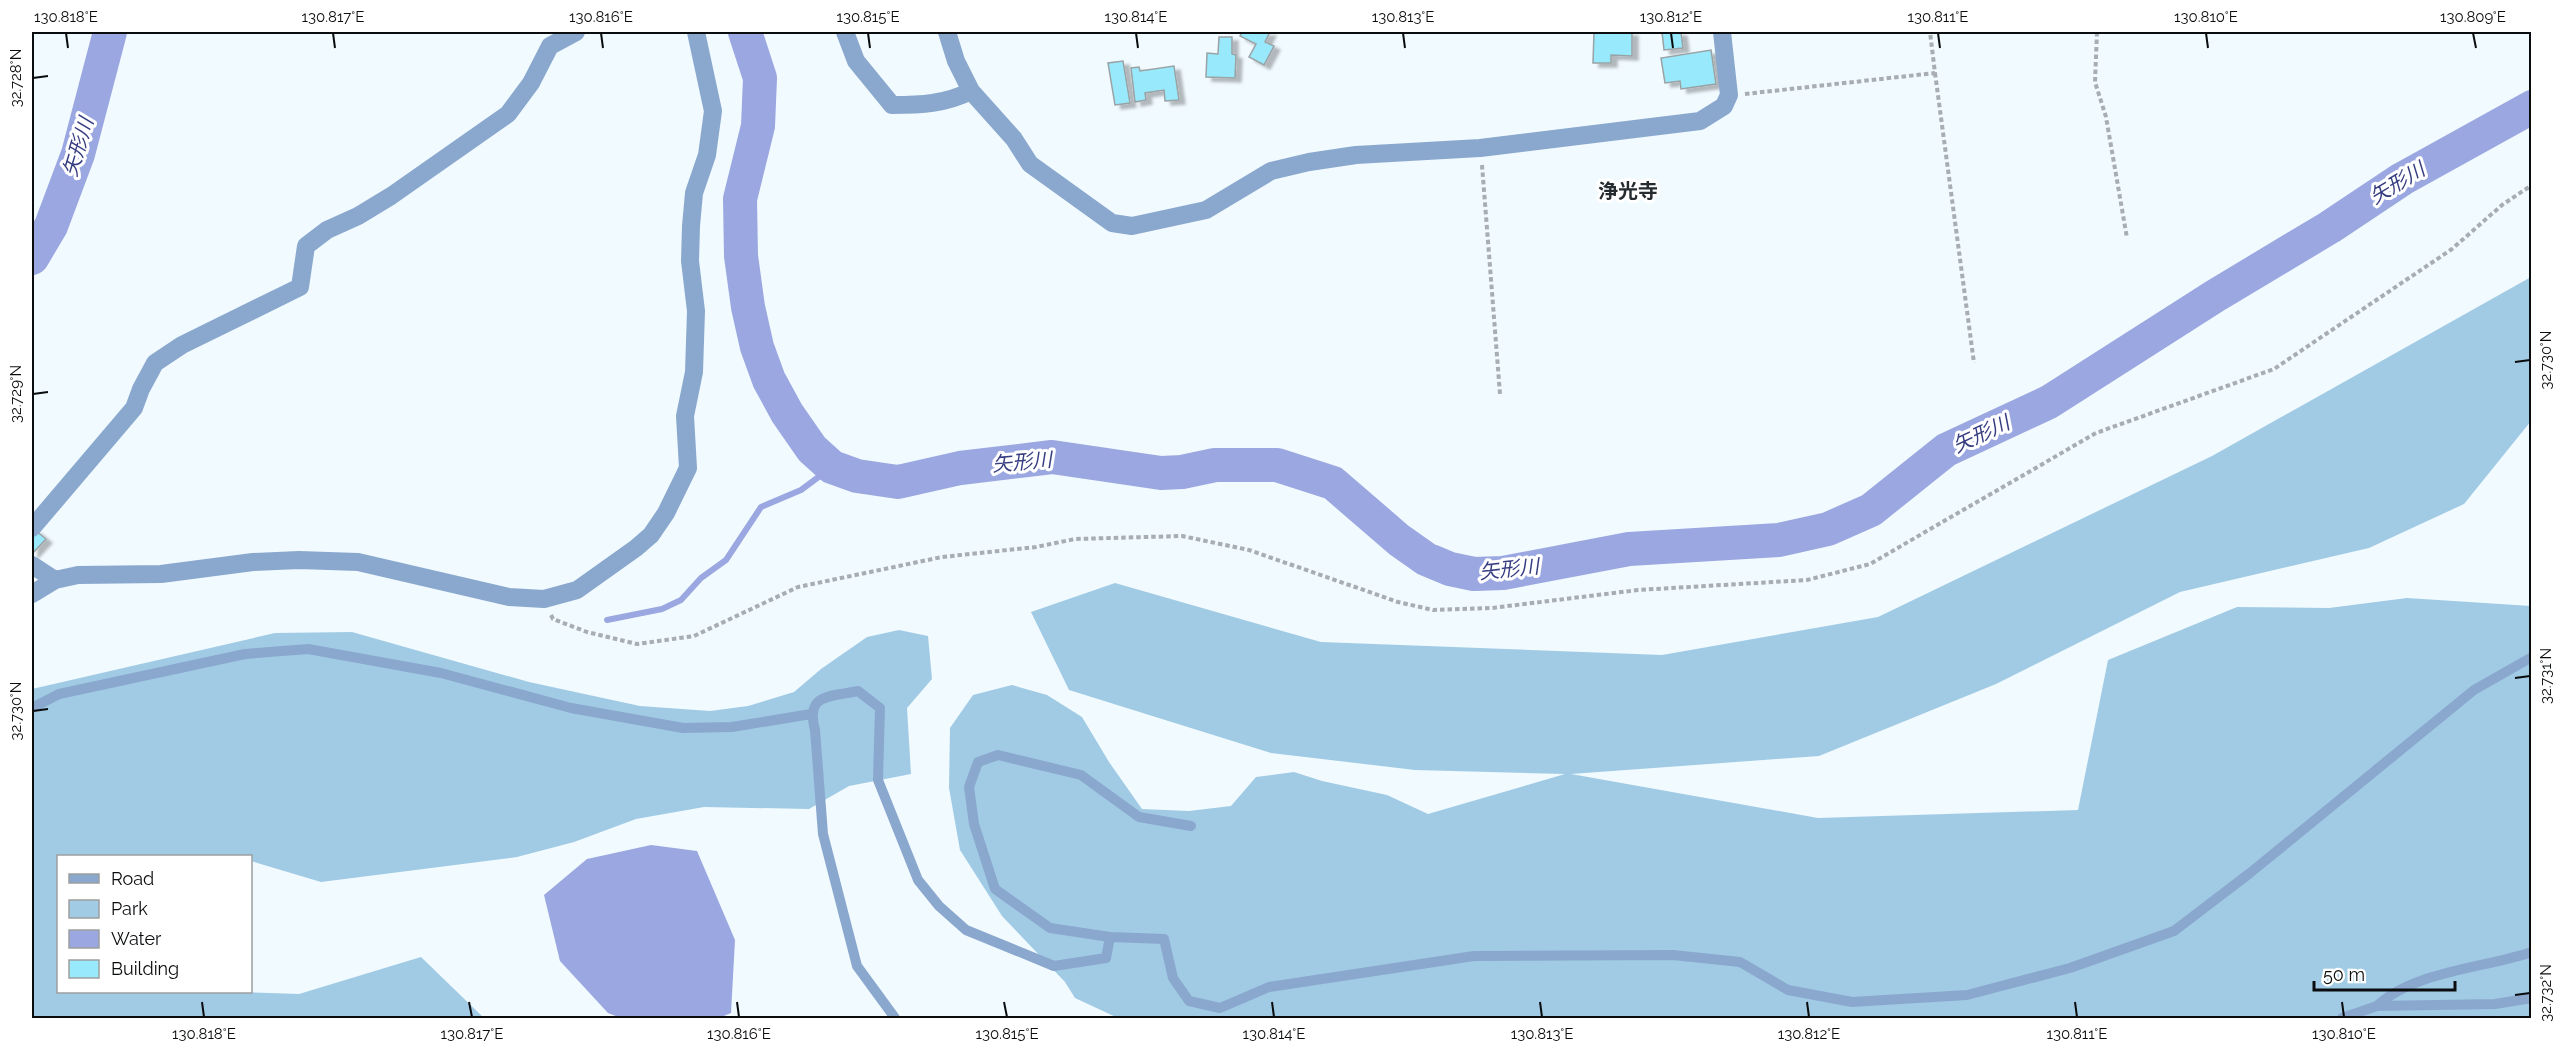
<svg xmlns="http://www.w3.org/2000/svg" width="2563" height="1050" font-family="Raleway,'Noto Sans JP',sans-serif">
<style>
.green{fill:#a1cbe4}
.water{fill:#9ba7e0}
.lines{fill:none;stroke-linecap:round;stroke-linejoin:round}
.stream{stroke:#9ba7e0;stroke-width:6}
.river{stroke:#9ba7e0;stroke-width:34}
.building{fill:#98e9fb;stroke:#99a2a4;stroke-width:1.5;filter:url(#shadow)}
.path{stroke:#a7adb1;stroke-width:4;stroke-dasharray:4.5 3;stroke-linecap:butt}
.lane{stroke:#8aa8ce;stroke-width:10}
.street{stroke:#8aa8ce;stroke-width:18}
.ticks{fill:none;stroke:#0a0c0e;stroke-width:2}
.labels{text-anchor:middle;stroke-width:6;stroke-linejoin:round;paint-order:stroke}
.water-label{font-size:20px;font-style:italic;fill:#363d81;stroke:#fff}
.neighbourhood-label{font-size:20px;font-weight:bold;fill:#252b2f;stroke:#fff}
.neatline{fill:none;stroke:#0a0c0e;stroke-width:2}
.ticks-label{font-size:15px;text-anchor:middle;fill:#0a0c0e}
</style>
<defs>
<filter id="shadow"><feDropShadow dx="6" dy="4" stdDeviation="1.5" flood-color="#0004"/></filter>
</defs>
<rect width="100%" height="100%" fill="#f1faff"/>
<!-- green -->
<path class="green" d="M2531 277V421L2464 504 2369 548 2180 592 1996 684 1819 756 1571 774 1818 818 2078 810 2108 660 2237 607 2329 608 2407 598 2531 606V1018H1118L1075 998 1065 982 1002 916 960 850 949 788 950 728 973 695 1012 685 1047 695 1082 717 1109 762 1142 809 1189 811 1231 806 1256 777 1294 772 1322 781 1387 795 1428 814 1565 774 1415 770 1271 753 1069 690 1031 612 1115 583 1321 642 1662 655 1878 617 2212 456Z
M899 630 928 636 932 679 907 708 911 774 849 786 809 809 704 807 636 819 574 842 517 857 321 882 251 861 250 856H58V992H240L299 994 421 957 484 1018H32V689L275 633 352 632 529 682 640 706 710 711 748 706 794 692 821 669 867 637Z"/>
<!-- water -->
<path class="water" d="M651 845 697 851 735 940 731 1013 719 1018H621L608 1013 560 961 544 895 587 859Z"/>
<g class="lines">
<!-- stream -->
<path class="stream" d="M607 620 662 609 681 600 701 578 726 560 761 507 801 490 832 467"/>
<!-- river -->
<path class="river" d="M745 32 760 78 758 126 740 199 741 256 748 307 757 347 769 380 787 413 812 449 832 467 857 476 898 482 960 468 1052 457 1161 473 1182 472 1215 465H1277L1333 483 1399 540 1426 559 1450 569 1474 574 1503 573 1629 549 1779 540 1828 529 1871 510 1946 450 2049 402 2215 296 2330 227 2402 179 2532 107
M32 258 51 226 78 154 110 32"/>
</g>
<!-- building -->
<path class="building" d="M1242 32H1270L1265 42 1274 46 1264 65 1249 57 1256 44 1240 36Z
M1594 32H1632V56L1611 55V63H1593Z
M1662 32H1681L1683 48 1664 50Z
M1219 37H1232V54L1236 55 1235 78 1206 77 1207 53 1218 54Z
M1711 50 1716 84 1681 89 1680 81 1665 83 1661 58Z
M1123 61 1130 103 1115 105 1108 63Z
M1174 66 1179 100 1165 101 1164 90 1145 93 1146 100 1135 102 1131 68 1139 67 1140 71Z
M35 530 46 539 32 554V535Z"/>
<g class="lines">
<!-- path -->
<path class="path" d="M2097 32 2095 82 2106 117 2127 238
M1935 73 1974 363
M1745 94 1935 73 1930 32
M1482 165 1500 394
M551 615 553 619 587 632 637 644 694 636 798 587 942 557 1036 547 1075 539 1182 536 1249 550 1398 602 1433 610 1492 608 1638 590 1807 580 1870 564 2096 433 2274 369 2452 249 2502 205 2532 185"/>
<!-- lane -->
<path class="lane" d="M32 708 59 694 245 654 308 649 441 673 571 708 683 728 732 727 811 714
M1110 937 1164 939 1173 978 1189 1001 1220 1008 1269 987 1474 956 1673 955 1740 962 1788 990 1852 1002 1967 995 2070 968 2174 931 2250 873 2474 690 2532 657
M2377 1006C2414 971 2485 968 2532 952
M895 1018 857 966 823 834 815 730C805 693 830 697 858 691L880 708 878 780 918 880 939 906 966 930 1054 966 1106 958 1110 937 1050 928 995 889 974 824 969 787 978 762 998 755 1081 775 1139 817 1191 826
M2342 1018 2377 1006 2495 1004 2532 998"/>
<!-- street -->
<path class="street" d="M845 32 856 61 892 105C921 105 945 104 971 91
M947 32 956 61 971 91 1014 139 1030 164 1112 223 1132 226 1206 210 1271 171 1309 162 1356 155 1480 148 1700 121 1724 106 1729 95 1722 32
M32 528 134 408 141 389 155 363 182 345 300 287 306 246 327 230 358 216 391 196 508 114 531 83 550 46 576 32
M32 565 55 580
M32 594 55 580 78 575 161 574 253 562 299 560 358 562 509 597 544 599 577 590 636 548 651 535 666 513 688 468 685 416 694 372 696 311 690 261 691 226 694 193 707 155 713 111 696 32"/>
</g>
<!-- ticks -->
<path class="ticks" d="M66 33 68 48M333 33 335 48M601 33 603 48M868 33 870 48M1136 33 1138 48M1403 33 1405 48M1671 33 1673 48M1938 33 1940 48M2206 33 2208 48M2473 33 2476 48M33 78 48 76M2515 362 2530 360M33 394 48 392M2515 678 2530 676M33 711 48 709M2515 995 2530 993M202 1002 204 1017M469 1002 472 1017M737 1002 739 1017M1004 1002 1007 1017M1272 1002 1274 1017M1540 1002 1542 1017M1807 1002 1809 1017M2075 1002 2077 1017M2342 1002 2344 1017"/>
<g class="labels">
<!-- water labels -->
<g class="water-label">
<text transform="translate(78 147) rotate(-73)" y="7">矢形川</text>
<text transform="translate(2397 183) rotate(-31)" y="7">矢形川</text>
<text transform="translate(1981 434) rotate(-25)" y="7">矢形川</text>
<text transform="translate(1022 462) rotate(-5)" y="7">矢形川</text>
<text transform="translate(1509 569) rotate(-6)" y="7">矢形川</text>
</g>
<!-- neighbourhood labels -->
<g class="neighbourhood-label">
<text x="1628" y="198">浄光寺</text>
</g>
</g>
<!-- border -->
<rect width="2563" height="1050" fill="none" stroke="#ffffff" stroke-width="66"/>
<!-- legend -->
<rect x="57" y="855" width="195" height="138" fill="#ffffff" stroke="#9d9e9f" stroke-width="1.5"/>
<rect x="69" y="874" width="30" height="9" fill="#8aa8ce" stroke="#9d9e9f" stroke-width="1.5"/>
<text x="111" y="885" font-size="18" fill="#0a0c0e">Road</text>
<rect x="69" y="900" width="30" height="18" fill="#a1cbe4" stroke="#9d9e9f" stroke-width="1.5"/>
<text x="111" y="915" font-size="18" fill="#0a0c0e">Park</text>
<rect x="69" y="930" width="30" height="18" fill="#9ba7e0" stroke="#9d9e9f" stroke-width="1.5"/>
<text x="111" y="945" font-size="18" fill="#0a0c0e">Water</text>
<rect x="69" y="960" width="30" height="18" fill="#98e9fb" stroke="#9d9e9f" stroke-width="1.5"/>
<text x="111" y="975" font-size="18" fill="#0a0c0e">Building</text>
<!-- scale -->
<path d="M2314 981v9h141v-9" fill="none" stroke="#0a0c0e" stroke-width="3"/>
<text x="2323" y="981" font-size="18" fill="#0a0c0e" stroke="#ffffff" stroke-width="4.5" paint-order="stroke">50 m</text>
<rect x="33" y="33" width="2497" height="984" class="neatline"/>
<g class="ticks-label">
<text x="66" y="22">130.818°E</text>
<text x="333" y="22">130.817°E</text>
<text x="601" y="22">130.816°E</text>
<text x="868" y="22">130.815°E</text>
<text x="1136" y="22">130.814°E</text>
<text x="1403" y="22">130.813°E</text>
<text x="1671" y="22">130.812°E</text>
<text x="1938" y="22">130.811°E</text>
<text x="2206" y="22">130.810°E</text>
<text x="2473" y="22">130.809°E</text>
<text transform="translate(16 78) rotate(-90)" y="5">32.728°N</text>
<text transform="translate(2546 360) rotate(-90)" y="5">32.730°N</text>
<text transform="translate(16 394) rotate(-90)" y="5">32.729°N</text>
<text transform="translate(2546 676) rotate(-90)" y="5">32.731°N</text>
<text transform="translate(16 711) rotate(-90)" y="5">32.730°N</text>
<text transform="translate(2546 993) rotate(-90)" y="5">32.732°N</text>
<text x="204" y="1039">130.818°E</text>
<text x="472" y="1039">130.817°E</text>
<text x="739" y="1039">130.816°E</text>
<text x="1007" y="1039">130.815°E</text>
<text x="1274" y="1039">130.814°E</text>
<text x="1542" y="1039">130.813°E</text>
<text x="1809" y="1039">130.812°E</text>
<text x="2077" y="1039">130.811°E</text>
<text x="2344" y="1039">130.810°E</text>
</g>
</svg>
